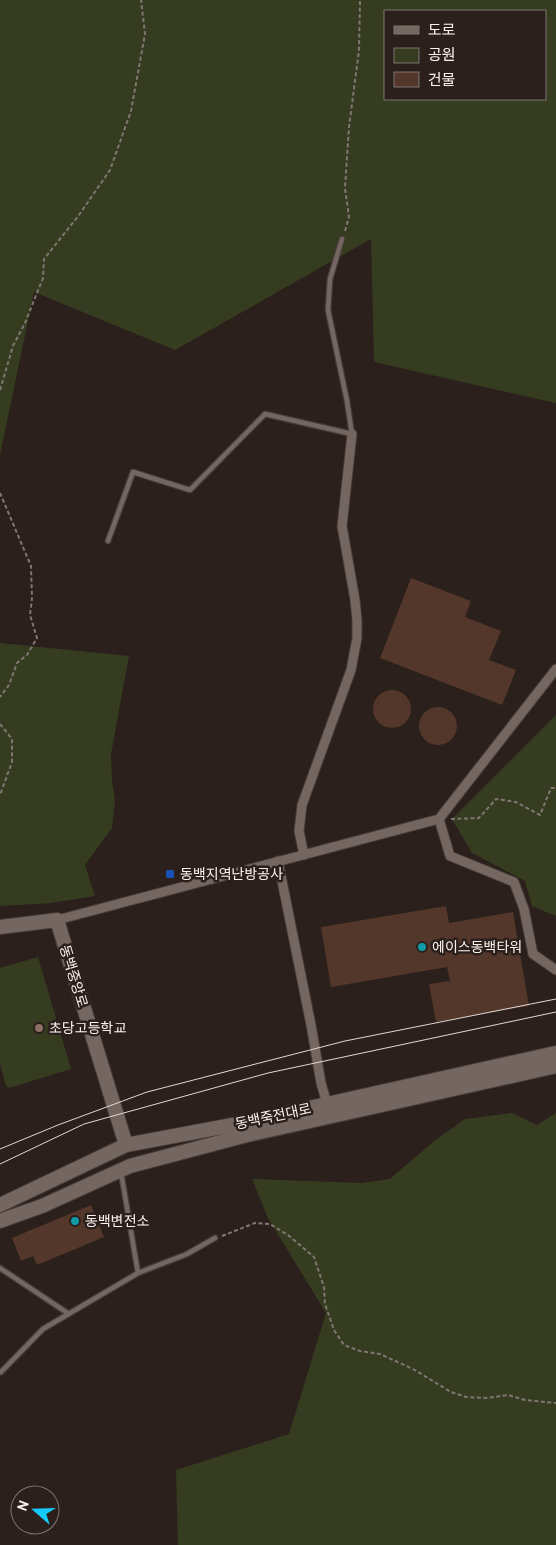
<svg xmlns="http://www.w3.org/2000/svg" width="556" height="1545" font-family="Overpass,'Noto Sans KR',sans-serif">
<style>
.green{fill:#363c20;fill-rule:evenodd}
.building{fill:#53372b}
.lines{fill:none;stroke-linecap:round;stroke-linejoin:round}
.lane-casing{stroke:#463c39;stroke-width:7}
.street-casing{stroke:#463c39;stroke-width:11}
.secondary-casing{stroke:#463c39;stroke-width:16}
.path{stroke:#807672;stroke-width:2;stroke-dasharray:4 2.5;stroke-linecap:butt}
.lane{stroke:#746761;stroke-width:4.5}
.street{stroke:#746761;stroke-width:9}
.secondary{stroke:#746761;stroke-width:14}
.tram{stroke:#e1d8d5;stroke-width:1}
.transit-dot{fill:#1a4fb4;stroke:#2b201b;stroke-width:2}
.culture-dot{fill:#0f9aa8;stroke:#2b201b;stroke-width:2}
.education-dot{fill:#8d6e63;stroke:#2b201b;stroke-width:2}
.labels{text-anchor:middle;stroke-width:5;stroke-linejoin:round;paint-order:stroke}
.poi-label{font-size:14px;fill:#faf2ef;stroke:#2b201b;text-anchor:start}
.street-label{font-size:14px;fill:#faf2ef;stroke:#2b201b}
</style>
<rect width="100%" height="100%" fill="#2b201b"/>
<!-- green -->
<path class="green" d="M0 0H556V403L374 362 371 239 175 350 34 292 0 455ZM385 11H545V99H385Z
M0 643 129 656 111 754 112 781 115 800 112 828 85 865 95 896 51 903 0 906Z
M556 715V916L532 906 525 881 472 853 452 819Z
M38 957 71 1069 9 1088 6 1086 0 1064V968Z
M512 1113 537 1125 556 1113V1545H178L176 1470 289 1434 326 1313 268 1218 252 1179 362 1183 390 1179 434 1141 465 1119Z"/>
<!-- building -->
<path class="building" d="M411 578 471 601 465 617 501 631 489 660 516 670 502 705 380 658Z
M373 709a19 19 0 1 1 38 0a19 19 0 1 1-38 0Z
M419 726a19 19 0 1 1 38 0a19 19 0 1 1-38 0Z
M446 906 449 923 513 912 529 1006 436 1022 429 984 450 981 447 967 331 987 321 927Z
M91 1205 104 1237 37 1265 33 1256 21 1261 12 1238Z"/>
<g class="lines">
<defs>
<path id="lane" d="M108 541 133 472 190 490 265 414 352 434 347 401 328 310 330 279 342 239
M0 1268 69 1314
M138 1273 187 1254 215 1238
M1 1372 43 1329 138 1273 121 1172"/>
<path id="street" d="M439 819 450 856 514 882 524 909 533 954 556 970
M304 855 299 831 302 805 351 670 357 638V620L355 600 342 526 352 434
M278 861 311 1025 321 1083 327 1104
M57 920 439 819 556 669"/>
<path id="secondary" d="M0 927 57 920 126 1145
M0 1205 126 1145 243 1123 556 1053
M0 1221 42 1206 130 1166 247 1135 556 1066"/>
</defs>
<!-- lane casing -->
<use href="#lane" class="lane-casing"/>
<!-- street casing -->
<use href="#street" class="street-casing"/>
<!-- secondary casing -->
<use href="#secondary" class="secondary-casing"/>
<!-- path -->
<path class="path" d="M345 231 349 217 345 188 349 127 359 50 360 0
M0 390 13 346 25 323 43 278 44 259 79 215 110 170 131 111 145 34 141 0
M0 493 31 566 32 598 30 615 37 638 27 655 17 663 9 685 0 697
M0 724 12 739V762L0 795
M451 819 479 818 496 799 516 802 540 815 551 788H556
M222 1236 255 1223 270 1224 288 1235 314 1257 324 1287 325 1304 334 1330 344 1345 360 1351 380 1354 413 1369 451 1392 466 1397 487 1398 508 1395 525 1400 556 1403"/>
<!-- lane -->
<use href="#lane" class="lane"/>
<!-- street -->
<use href="#street" class="street"/>
<!-- secondary -->
<use href="#secondary" class="secondary"/>
<!-- tram -->
<path class="tram" d="M0 1149 58 1125 147 1092 345 1041 556 999
M0 1164 84 1124 268 1073 556 1012"/>
</g>
<!-- markers -->
<rect class="transit-dot" x="165" y="869" width="10" height="10" rx="2.5"/>
<g class="culture-dot">
<circle cx="422" cy="947" r="5"/>
<circle cx="75" cy="1221" r="5"/>
</g>
<circle class="education-dot" cx="39" cy="1028" r="5"/>
<g class="labels">
<!-- poi labels -->
<g class="poi-label">
<text x="180" y="879">동백지역난방공사</text>
<text x="432" y="952">에이스동백타워</text>
<text x="49" y="1033">초당고등학교</text>
<text x="85" y="1226">동백변전소</text>
</g>
<!-- street labels -->
<g class="street-label">
<text transform="translate(74 976) rotate(73)" y="5">동백중앙로</text>
<text transform="translate(273 1116) rotate(-12)" y="5">동백죽전대로</text>
</g>
</g>
<!-- legend -->
<rect x="384" y="10" width="162" height="90" fill="#2b201b" stroke="#7e7470"/>
<rect x="394" y="26" width="25" height="8" fill="#746761" stroke="#7e7470"/>
<text x="428" y="35" font-size="15" fill="#faf2ef">도로</text>
<rect x="394" y="48" width="25" height="15" fill="#363c20" stroke="#7e7470"/>
<text x="428" y="60" font-size="15" fill="#faf2ef">공원</text>
<rect x="394" y="72" width="25" height="15" fill="#53372b" stroke="#7e7470"/>
<text x="428" y="85" font-size="15" fill="#faf2ef">건물</text>
<!-- north arrow -->
<g transform="translate(35 1510) rotate(290)"><circle r="24" fill="#2b201b" stroke="#7e7470"/>
<path d="M0-4L9 19L0 12L-9 19Z" fill="#15cafb"/>
<text y="-8" font-size="14" font-weight="bold" text-anchor="middle" fill="#faf2ef">N</text>
</g>
</svg>
